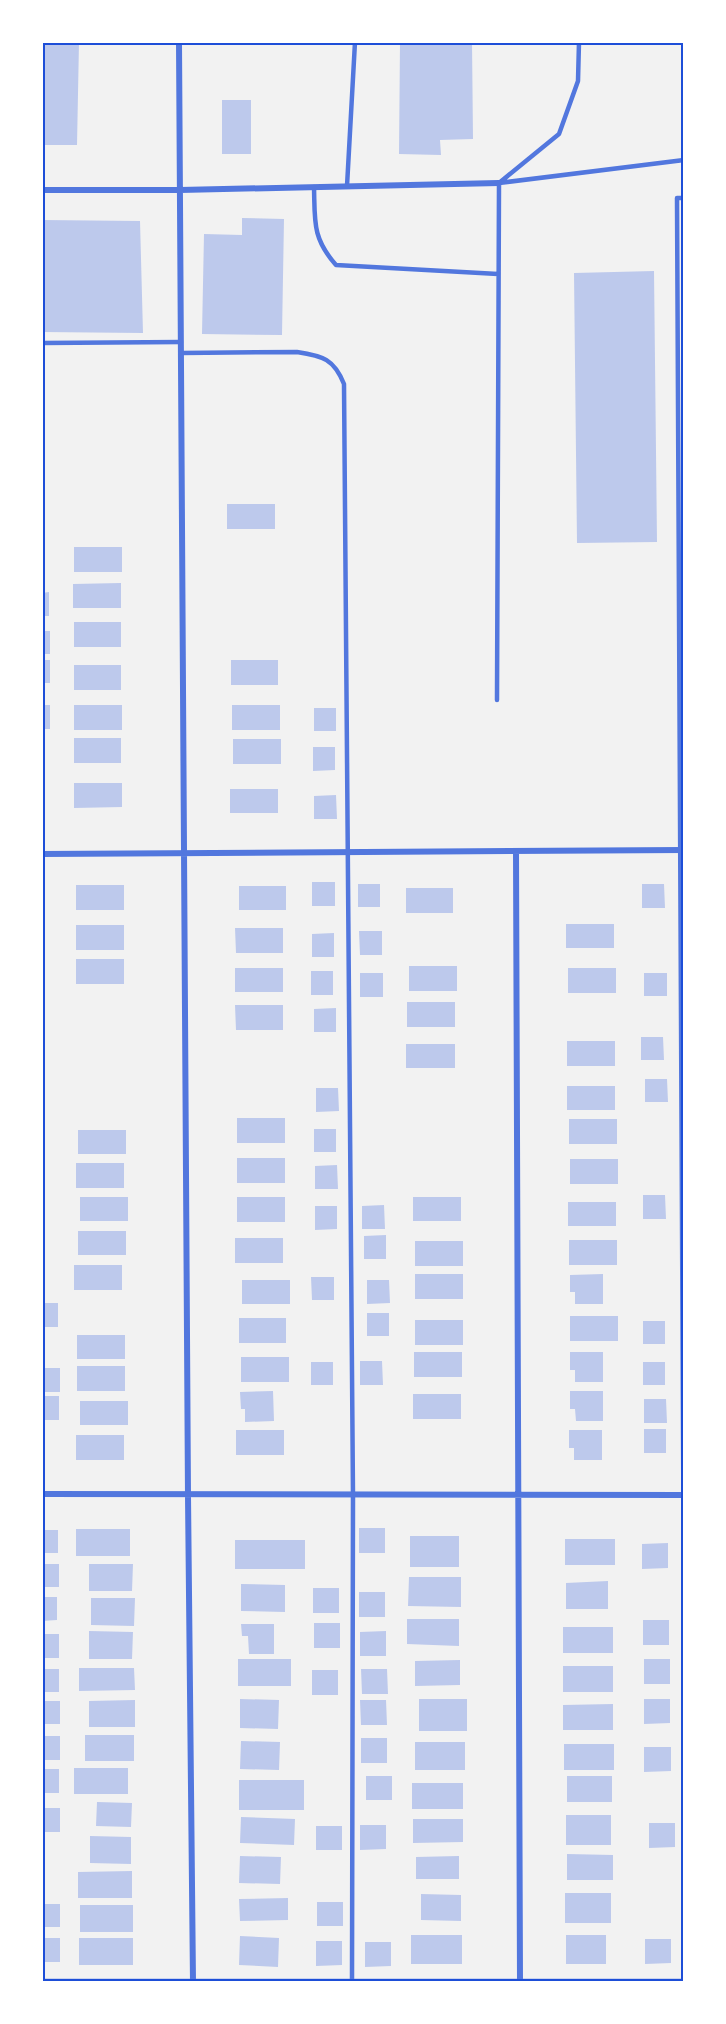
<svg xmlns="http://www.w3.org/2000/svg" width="726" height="2024" font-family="'Golos Text',sans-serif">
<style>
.building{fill:#bdc9ec}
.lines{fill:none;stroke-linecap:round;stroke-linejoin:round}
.service{stroke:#5277de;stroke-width:4.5}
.minor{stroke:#5277de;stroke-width:6}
.neatline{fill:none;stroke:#1d4ed8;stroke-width:2}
</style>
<rect width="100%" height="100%" fill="#f2f2f2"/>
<!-- building -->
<path class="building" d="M42 42H79L77 145H42Z
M400 42H472L473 139 440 140 441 155 399 154Z
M222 100H251V154H222Z
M242 218 284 219 282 335 202 334 204 234 242 235Z
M42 220 140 221 143 333 42 332Z
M654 271 657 542 577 543 574 273Z
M227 504H275V529H227Z
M74 547H122V572H74Z
M121 583V608H73V584Z
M49 592V616H42V593Z
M74 622H121V647H74Z
M42 631H50V654H42Z
M42 660H50V683H42Z
M231 660H278V685H231Z
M74 665H121V690H74Z
M42 705H50V729H42Z
M74 705H122V730H74Z
M232 705H280V730H232Z
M314 708H336V731H314Z
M74 738H121V763H74Z
M233 739H281V764H233Z
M313 747H335V770L313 771Z
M74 783H122V807L74 808Z
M230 789H278V813H230Z
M336 795 337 819H314V796Z
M312 882H335V906H312Z
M358 884H380V907H358Z
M642 884H664L665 908H642Z
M76 885H124V910H76Z
M239 886H286V910H239Z
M406 888H453V913H406Z
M566 924H614V948H566Z
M76 925H124V950H76Z
M235 928H283V953H236Z
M359 931H382V955H360Z
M334 933V957H312V934Z
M76 959H124V984H76Z
M409 966H457V991H409Z
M235 968H283V992H235Z
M568 968H616V993H568Z
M311 971H333V995H311Z
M360 973H383V997H360Z
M644 973H667V996H644Z
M407 1002H455V1027H407Z
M235 1005H283V1030H236Z
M336 1008V1032H314V1009Z
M641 1037H663L664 1060H641Z
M567 1041H615V1066H567Z
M406 1044H455V1068H406Z
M645 1079H667L668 1102H645Z
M567 1086H615V1110H567Z
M316 1088H338L339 1111 316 1112Z
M237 1118H285V1143H237Z
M569 1119H617V1144H569Z
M314 1129H336V1152H314Z
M78 1130H126V1154H78Z
M237 1158H285V1183H237Z
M570 1159H618V1184H570Z
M76 1163H124V1188H76Z
M337 1165 338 1189H315V1166Z
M643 1195H665L666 1219H643Z
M80 1197H128V1221H80Z
M237 1197H285V1222H237Z
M413 1197H461V1221H413Z
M568 1202H616V1226H568Z
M384 1205 385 1229H362V1206Z
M315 1206H337V1229L315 1230Z
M78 1231H126V1255H78Z
M386 1235V1259H364V1236Z
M235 1238H283V1263H235Z
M569 1240H617V1265H569Z
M415 1241H463V1266H415Z
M74 1265H122V1290H74Z
M415 1274H463V1299H415Z
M603 1274V1304H575V1292H570V1275Z
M311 1277H334V1300H312Z
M242 1280H290V1304H242Z
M367 1280H389L390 1303 367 1304Z
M42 1303H58V1327H42Z
M367 1313H389V1336H367Z
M570 1316H618V1341H570Z
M239 1318H286V1343H239Z
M415 1320H463V1345H415Z
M643 1321H665V1344H643Z
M77 1335H125V1359H77Z
M414 1352H462V1377H414Z
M570 1352H603V1382H575V1370H570Z
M241 1357H289V1382H241Z
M360 1361H382L383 1385H360Z
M311 1362H333V1385H311Z
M643 1362H665V1385H643Z
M77 1366H125V1391H77Z
M42 1368H60V1392H42Z
M273 1391 274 1421 245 1422V1409H241L240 1392Z
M570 1391H603V1421H576L575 1409H570Z
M413 1394H461V1419H413Z
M42 1396H59V1420H42Z
M644 1399H666L667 1423H644Z
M80 1401H128V1425H80Z
M644 1429H666V1453H644Z
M236 1430H284V1455H236Z
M569 1430H602V1460H574V1448H569Z
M76 1435H124V1460H76Z
M359 1528H385V1553H359Z
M76 1529H130V1556H76Z
M42 1530H58V1553H42Z
M410 1536H459V1567H410Z
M565 1539H615V1565H565Z
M235 1540H305V1569H235Z
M668 1543V1568L642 1569V1544Z
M42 1564H59V1587H42Z
M89 1564H133L132 1591H89Z
M409 1577H461V1607L408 1606Z
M608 1581V1609H566V1583Z
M241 1584 285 1585V1612L241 1611Z
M313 1588H339V1613H313Z
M359 1592H385V1617H359Z
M42 1597H57V1620L42 1621Z
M91 1598H135L134 1626 91 1625Z
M407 1619H459V1646L407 1644Z
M643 1620H669V1645H643Z
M314 1623H340V1648H314Z
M241 1624H274V1654H249L248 1636H242Z
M563 1627H613V1653H563Z
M89 1631 133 1632 132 1659H89Z
M386 1631V1656H360V1632Z
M42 1634H59V1658H42Z
M238 1659H291V1686H238Z
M644 1659H670V1684H644Z
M460 1660V1685L415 1686V1661Z
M563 1666H613V1692H563Z
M79 1668H134L135 1690 79 1691Z
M42 1669H59V1692H42Z
M361 1669H387L388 1694H362Z
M312 1670H338V1695H312Z
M240 1699 279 1700 278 1729 240 1728Z
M419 1699H467V1731H419Z
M644 1699H670V1723L644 1724Z
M135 1700V1727H89V1701Z
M360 1700H386L387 1725H361Z
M42 1701H60V1724H42Z
M613 1704V1730H563V1705Z
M85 1735H134V1761H85Z
M42 1736H60V1760H42Z
M361 1738H387V1763H361Z
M241 1741 280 1742 279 1770 240 1769Z
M415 1742H465V1770H415Z
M564 1744H614V1770H564Z
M644 1747H671V1771L644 1772Z
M74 1768H128V1794H74Z
M42 1769H59V1793H42Z
M366 1776H392V1800H366Z
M567 1776H612V1802H567Z
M239 1780H304V1810H239Z
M412 1783H463V1809H412Z
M97 1802 132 1803 131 1827 96 1826Z
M42 1808H60V1832H42Z
M566 1815H611V1845H566Z
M241 1817 295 1819 294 1845 240 1843Z
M413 1819H463V1842L413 1843Z
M649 1823H675V1847L649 1848Z
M360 1825H386V1849L360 1850Z
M316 1826H342V1850H316Z
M90 1836 131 1837V1864L90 1863Z
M567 1854 613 1855V1880H567Z
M240 1856 281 1857 280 1884 239 1883Z
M459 1856V1879H416V1857Z
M132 1871V1898H78V1872Z
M565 1893H611V1923H565Z
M421 1894 461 1895V1921L421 1920Z
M288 1898V1920L240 1921 239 1899Z
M317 1902H343V1926H317Z
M42 1904H60V1927H42Z
M80 1905H133V1932H80Z
M411 1935H462V1964H411Z
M566 1935H606V1964H566Z
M240 1936 279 1938 278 1967 239 1965Z
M42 1938H60V1962H42Z
M79 1938H133V1965H79Z
M645 1939H671V1963L645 1964Z
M316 1941H342V1965L316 1966Z
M365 1942H391V1966L365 1967Z"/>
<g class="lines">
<!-- service -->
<path class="service" d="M499 183 684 160
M499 183 559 134 578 81 579 42
M347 186 355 42
M314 187C315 221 312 238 336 265L498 274
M684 198H677L684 1627
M42 343 181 342
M181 353 297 352C323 356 334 359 344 384L353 1495 352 1981
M497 700 499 183
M42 1981H684"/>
<!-- minor -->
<path class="minor" d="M179 42 188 1496 193 1982
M42 190H180L499 183
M516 851 520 1982
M42 854 684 850
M42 1494 684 1495"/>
</g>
<!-- border -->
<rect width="726" height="2024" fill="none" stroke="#ffffff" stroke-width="87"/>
<rect x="44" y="44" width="638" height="1936" class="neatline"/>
</svg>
